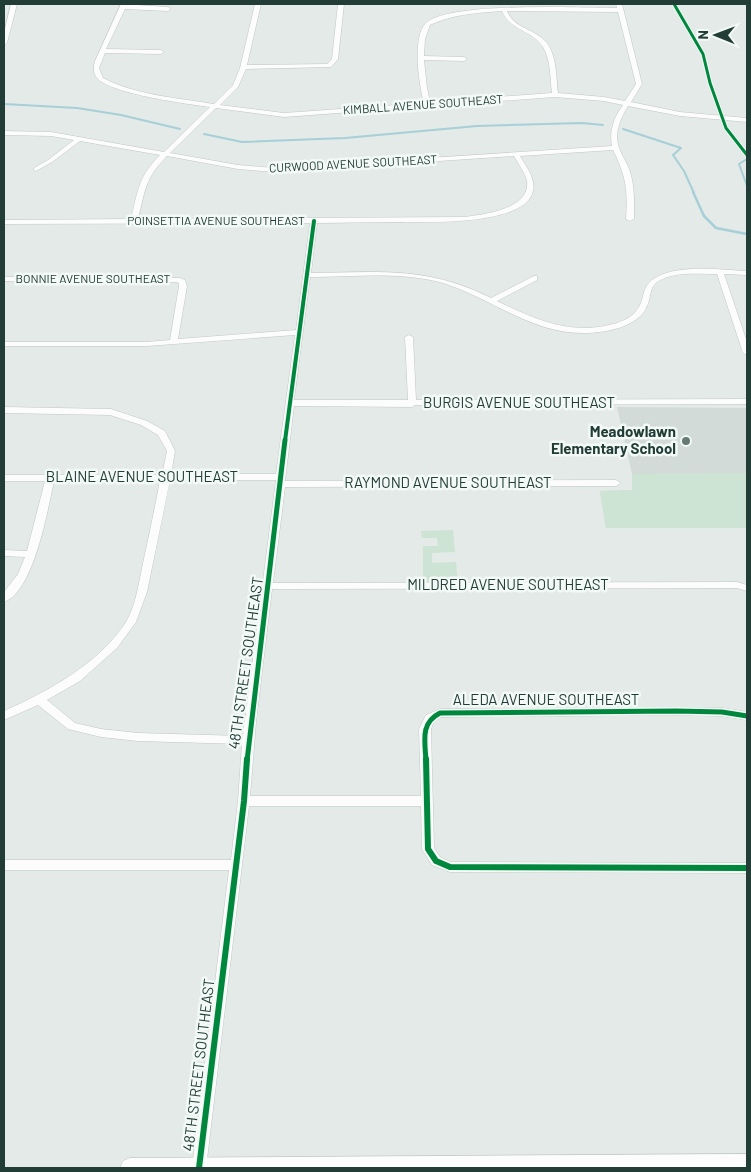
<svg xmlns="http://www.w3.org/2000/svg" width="751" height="1172" font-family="Barlow,sans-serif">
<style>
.built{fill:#d2dbd7}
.green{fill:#cde3d4}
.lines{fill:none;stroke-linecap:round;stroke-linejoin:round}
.stream-far1{stroke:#a6cfd7;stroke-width:2}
.stream{stroke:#a6cfd7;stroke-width:2.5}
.street-casing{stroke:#c1c7c4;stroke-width:1}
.secondary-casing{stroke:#c0c7c4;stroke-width:1}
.street{fill:#fbfcfb;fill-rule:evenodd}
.secondary{fill:#fbfcfb;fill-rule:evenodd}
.cycleway-far3-casing{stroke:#f2f9f6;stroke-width:5}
.cycleway-far2-casing{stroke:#f2f9f6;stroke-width:6}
.cycleway-far1-casing{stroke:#f2f9f6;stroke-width:8}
.cycleway-casing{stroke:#f2f9f6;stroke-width:9}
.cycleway-far3{stroke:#00873e;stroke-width:3}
.cycleway-far2{stroke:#00873e;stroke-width:4}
.cycleway-far1{stroke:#00873e;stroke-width:5}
.cycleway{stroke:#00873e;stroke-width:6}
.poi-dot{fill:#667a74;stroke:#f2f9f6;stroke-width:2}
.labels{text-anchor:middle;stroke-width:5;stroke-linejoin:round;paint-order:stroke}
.far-street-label{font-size:12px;fill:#223d36;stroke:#f2f9f6}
.street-label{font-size:15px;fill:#223d36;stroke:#f2f9f6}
.poi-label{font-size:15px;font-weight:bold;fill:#223d36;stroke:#f2f9f6;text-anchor:end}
</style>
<rect width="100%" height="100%" fill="#e4eae7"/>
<!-- built -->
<path class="built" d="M617 407 747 408V528H606L600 491 632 490V474Z"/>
<!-- green -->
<path class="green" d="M747 473V528H606L600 491 632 490V474Z
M453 530 455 552 432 553V563L456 562 458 582H423V546H438L437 538H422L421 531Z"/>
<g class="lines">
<!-- stream-far1 -->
<path class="stream-far1" d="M4 104 77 108 121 115 180 129
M623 129 681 148 673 155 684 171 694 193
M204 134 242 142 345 138 477 126 582 123 603 125
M747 159 739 164 747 186"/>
<!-- stream -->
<path class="stream" d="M693 192 704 216 716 228 747 234"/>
<defs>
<path id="street" d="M11 4H17L7 43 4 45V33Z
M121 4 168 7 171 9 168 11 125 9 106 49 161 50 164 52 161 54 105 53 99 68 103 78C136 95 177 98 214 104L233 85 240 68 255 4H261L247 65 327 64 332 59 338 4H344L338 59 331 67 246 69 238 87 220 105 284 113 424 103C419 85 412 39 425 24 445 1 584 8 617 8L616 4H622L642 84 631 102 680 112 747 118V122L680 116 628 106C620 119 613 135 620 150 623 158 628 164 630 172 635 187 634 204 634 219L630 221 626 219C628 190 626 176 613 150L520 156C526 167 536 178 533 191 526 227 418 222 390 222 366 222 342 223 317 223L311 273C378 272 428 266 491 298L534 276H537V280L497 301C534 319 571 336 613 324 621 322 631 318 636 311 647 299 639 286 657 277 680 264 721 270 747 271V275L724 274 747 342V355L743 353 717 274C698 274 673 271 657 282 649 288 651 298 647 306 639 327 605 333 584 333 532 334 491 298 443 283 400 271 353 277 310 277L294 400H408L405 337 409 335 413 337 416 400 747 399V404L415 405 412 407 294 406 285 481 616 480 621 483 616 486 285 487 273 583 737 582 747 585V591L737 588 272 589 256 722 250 796H421L419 729 426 715 440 709 722 708 747 712V720L722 716 676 715 441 717 434 721 431 729 434 848 440 857 451 862 747 863V873L450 872 432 865 422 849 421 806H249L206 1168H192L229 870H4V860H231L238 801 242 744 138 741 101 737 68 729 38 705 4 720V711C47 692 100 663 126 622 136 605 139 582 143 563 149 535 155 508 160 480L54 481C48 508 34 592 4 602V592L18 574 25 557 4 556V550L27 551 45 481H4V475H162L167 451 158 435 141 425 110 415 4 413V407L111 409 147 421 165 431 175 451 171 474H276L295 335 147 346H4V342H147L170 340 179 286V283L176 282 4 281V277L180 278 185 280 187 286 178 339 296 330 310 223 4 224V220L131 219C138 191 138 177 160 155L80 141 52 162 36 171 34 170V168L48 160 74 140 51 136 4 135V131L51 132 164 152 210 107C187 104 113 94 98 79 93 74 93 68 95 61ZM502 11C510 31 533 30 543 47 551 60 550 78 552 93L430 102 427 88 424 60 464 61 467 59 464 57 424 56 425 39 430 25C453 14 477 13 502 11ZM507 11 618 12 636 84 625 101 604 97 558 93C556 77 557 57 547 43 536 29 514 29 507 11ZM555 97 604 101 623 105C614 117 609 131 612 146L274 168 238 165 170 153 216 108 284 117ZM167 156 238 169 274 172 514 156C518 163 525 173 527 181 531 209 485 214 465 217L138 219C145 191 145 178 167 156ZM170 480H276L243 736 138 733 101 729 75 723 47 700 80 681 117 648 136 622 147 592Z"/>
<path id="secondary" d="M747 1154V1168H120L123 1161 130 1158Z"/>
</defs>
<!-- street casing -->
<use href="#street" class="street-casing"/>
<!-- secondary casing -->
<use href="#secondary" class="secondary-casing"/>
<!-- street -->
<use href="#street" class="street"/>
<!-- secondary -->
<use href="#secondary" class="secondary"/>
<defs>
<path id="cycleway-far3" d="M674 4 703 54 710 83 726 128 747 155"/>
<path id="cycleway-far2" d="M285 441 314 221"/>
<path id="cycleway-far1" d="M247 761 285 440
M426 761C425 741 420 723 440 713L676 711 722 712 747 716"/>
<path id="cycleway" d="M426 759 428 849 436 861 450 867 747 868
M199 1168 244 801 247 759"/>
</defs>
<!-- cycleway-far3 casing -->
<use href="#cycleway-far3" class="cycleway-far3-casing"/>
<!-- cycleway-far2 casing -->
<use href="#cycleway-far2" class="cycleway-far2-casing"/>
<!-- cycleway-far1 casing -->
<use href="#cycleway-far1" class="cycleway-far1-casing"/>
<!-- cycleway casing -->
<use href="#cycleway" class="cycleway-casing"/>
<!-- cycleway-far3 -->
<use href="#cycleway-far3" class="cycleway-far3"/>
<!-- cycleway-far2 -->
<use href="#cycleway-far2" class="cycleway-far2"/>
<!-- cycleway-far1 -->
<use href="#cycleway-far1" class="cycleway-far1"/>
<!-- cycleway -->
<use href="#cycleway" class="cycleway"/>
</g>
<!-- markers -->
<circle class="poi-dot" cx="686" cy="441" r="5"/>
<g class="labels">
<!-- far-street labels -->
<g class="far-street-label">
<text transform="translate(423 105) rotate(-4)" y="4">KIMBALL AVENUE SOUTHEAST</text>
<text transform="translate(353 164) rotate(-3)" y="4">CURWOOD AVENUE SOUTHEAST</text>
<text x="216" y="225">POINSETTIA AVENUE SOUTHEAST</text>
<text x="93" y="283">BONNIE AVENUE SOUTHEAST</text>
</g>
<!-- street labels -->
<g class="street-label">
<text x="519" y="408">BURGIS AVENUE SOUTHEAST</text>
<text x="142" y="482">BLAINE AVENUE SOUTHEAST</text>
<text x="448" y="488">RAYMOND AVENUE SOUTHEAST</text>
<text x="508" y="590">MILDRED AVENUE SOUTHEAST</text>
<text transform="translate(246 663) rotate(-82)" y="5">48TH STREET SOUTHEAST</text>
<text x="546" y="705">ALEDA AVENUE SOUTHEAST</text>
<text transform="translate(199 1065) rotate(-83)" y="5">48TH STREET SOUTHEAST</text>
</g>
<!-- poi labels -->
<g class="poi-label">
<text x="676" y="437">Meadowlawn<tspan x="676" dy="17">Elementary School</tspan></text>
</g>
</g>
<!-- border -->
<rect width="751" height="1172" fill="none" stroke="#223d36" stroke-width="10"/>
<!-- north arrow -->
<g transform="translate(716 35) rotate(271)" stroke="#f2f9f6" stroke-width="4" paint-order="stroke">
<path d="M0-4L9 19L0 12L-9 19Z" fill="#223d36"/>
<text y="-8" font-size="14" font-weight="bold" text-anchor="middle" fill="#223d36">N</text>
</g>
</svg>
